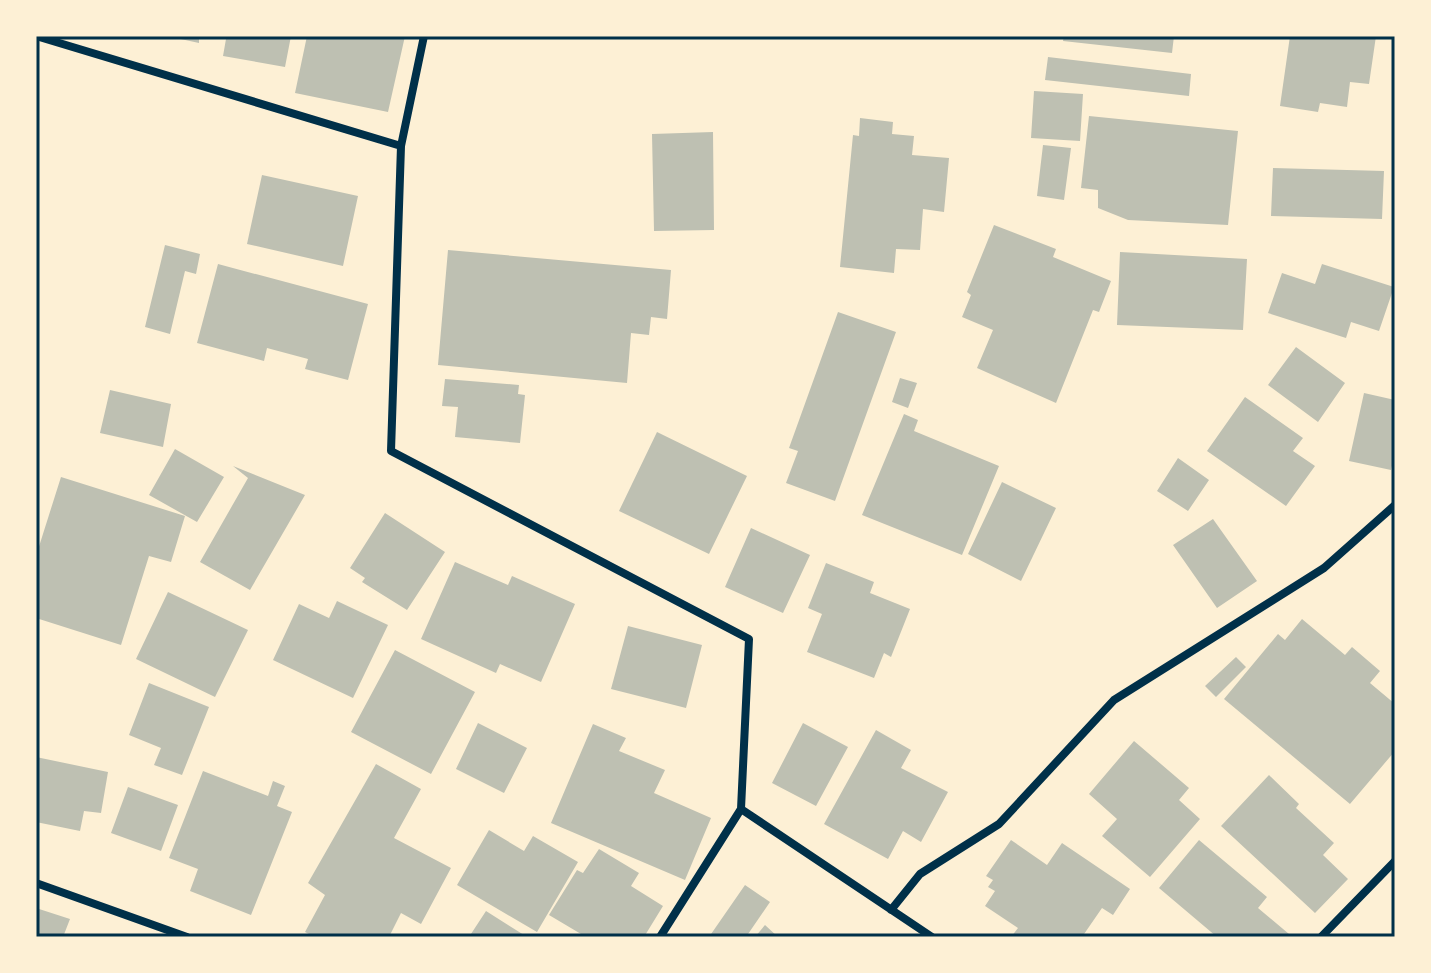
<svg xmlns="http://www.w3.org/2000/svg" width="1431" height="973" font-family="'Sofia Sans Condensed',sans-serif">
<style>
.building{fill:#bec0b2}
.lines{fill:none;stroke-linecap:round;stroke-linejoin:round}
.minor{stroke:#003049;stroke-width:8}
.neatline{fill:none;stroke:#003049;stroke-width:3}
</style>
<rect width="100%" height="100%" fill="#fdf0d5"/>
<!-- building -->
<path class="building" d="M167 36H199V43Z
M216 36H291L285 67 223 56 226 39Z
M307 36H405L388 112 295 93Z
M1064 36H1174L1172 53 1063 41Z
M1290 36H1376L1369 84 1350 82 1347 107 1320 103 1318 112 1280 106Z
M1048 57 1191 74 1189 96 1045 80Z
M1034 91 1083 94 1080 141 1031 138Z
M1089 116 1238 131 1228 225 1128 220 1098 208V190L1081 188Z
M860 118 893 122 892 134 914 136 912 155 949 158 944 212 923 209 920 250 896 249 894 273 840 267 853 135 859 136Z
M713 132 714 230 654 231 652 134Z
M1043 145 1071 148 1064 200 1037 196Z
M1273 168 1384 171 1382 219 1271 216Z
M262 175 358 196 343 266 247 244Z
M994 225 1056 249 1053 257 1111 281 1099 312 1093 310 1056 403 977 368 993 330 962 317 971 295 967 292Z
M165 245 200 254 196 274 185 271 170 334 145 327Z
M448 250 671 270 667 319 651 317 649 335 631 333 627 383 438 365Z
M1120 252 1247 259 1243 330 1117 325Z
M218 264 368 304 348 380 305 369 308 359 267 348 264 361 197 343Z
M1322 264 1394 287 1379 331 1351 322 1346 338 1268 313 1282 273 1315 284Z
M838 312 896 332 835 501 786 483 798 451 789 448Z
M1296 347 1345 383 1318 422 1268 385Z
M900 378 917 383 908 408 892 402Z
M445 379 519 385 518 394 525 395 520 443 455 437 458 407 442 406Z
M110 390 171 404 163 447 100 433Z
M1364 393 1395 400V453L1391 470 1349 461Z
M1245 397 1303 438 1293 451 1315 466 1286 506 1207 451Z
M904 414 918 420 914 431 999 466 962 555 862 515Z
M657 432 747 476 709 554 619 511Z
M175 449 224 477 197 522 149 495Z
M1178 458 1209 480 1188 511 1157 491Z
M233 466 305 495 250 590 200 562 248 478Z
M61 477 185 516 171 562 149 556 121 645 36 618V556Z
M1002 482 1056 508 1021 581 968 554Z
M385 513 445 552 407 610 362 582 365 578 350 568Z
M1213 519 1257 581 1217 608 1173 545Z
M751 528 810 555 783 613 725 587Z
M455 562 508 585 512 576 575 604 541 682 500 664 496 673 421 639Z
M826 563 874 582 870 593 910 609 891 657 884 653 874 678 807 652 822 614 808 608Z
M168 592 248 630 215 697 136 659Z
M337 601 388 625 353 698 273 660 299 604 329 618Z
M1302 619 1345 655 1352 647 1380 671 1370 683 1395 704V751L1350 804 1224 699 1278 634 1285 640Z
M628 626 702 645 686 708 611 689Z
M395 650 475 692 431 774 351 732Z
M1236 657 1246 667 1216 697 1205 686Z
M149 683 209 707 182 775 154 765 161 748 129 735Z
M478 723 527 748 504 793 456 769Z
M803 723 848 747 816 806 772 783Z
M593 724 626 738 619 751 665 770 654 793 711 818 685 880 551 823Z
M876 730 911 750 901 768 948 792 921 842 903 831 888 859 824 824Z
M1134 741 1189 788 1179 800 1200 819 1150 877 1102 836 1117 819 1089 794Z
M36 757 108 772 101 813 84 811 80 831 36 822Z
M376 764 421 789 394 838 451 868 421 924 401 913 389 937H315L305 932 325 895 308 883Z
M203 771 268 796 273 781 285 786 277 806 292 812 251 915 190 891 198 869 169 858Z
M1269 775 1299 804 1296 808 1334 843 1323 855 1348 879 1315 913 1221 826Z
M128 787 178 805 161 851 111 833Z
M489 830 524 851 533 836 578 862 537 932 457 885Z
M1011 840 1047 865 1062 843 1130 889 1113 915 1102 908 1082 937H1011L1018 928 985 906 995 891 988 887 993 880 986 876Z
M1199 840 1267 897 1258 908 1289 934 1287 937H1217L1159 888Z
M599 849 639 873 631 886 663 906 644 937H586L549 915 577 870 583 873Z
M745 885 770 902 746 937H709Z
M36 908 70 919 63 937H36Z
M486 911 524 935 522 937H469Z
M765 925 778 937H755Z"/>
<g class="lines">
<!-- minor -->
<path class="minor" d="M36 36 401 146
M424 36 401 146 391 451 749 639 741 809 932 937
M36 883 187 937
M891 910 920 874 999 824 1114 700 1324 568 1395 505
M660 937 741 809
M1321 937 1395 861"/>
</g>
<!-- border -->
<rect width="1431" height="973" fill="none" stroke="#fdf0d5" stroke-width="76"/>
<rect x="38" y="38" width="1355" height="897" class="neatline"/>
</svg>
